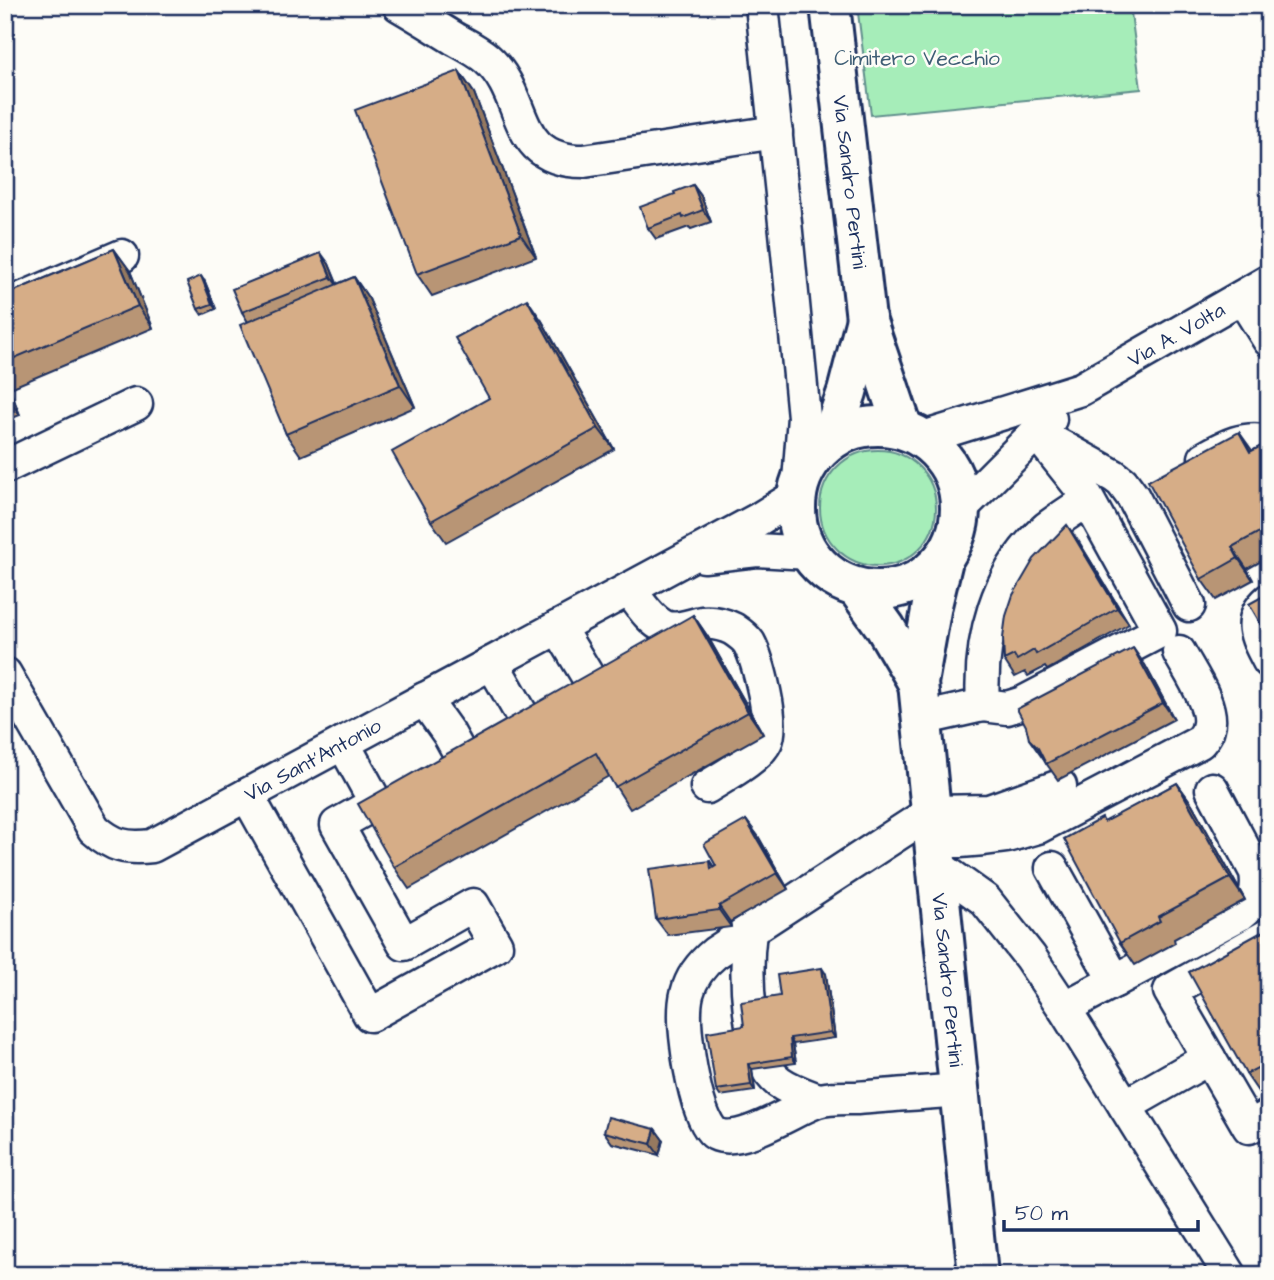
<svg xmlns="http://www.w3.org/2000/svg" width="1274" height="1280" font-family="'Architects Daughter',sans-serif">
<style>
.green{fill:#a6edb9;stroke:#608e8c;stroke-width:2}
.lines{fill:none;stroke-linecap:round;stroke-linejoin:round}
.minor-casing{stroke:#1b2f5e;stroke-width:37}
.major-casing{stroke:#1b2f5e;stroke-width:44}
.minor{stroke:#fdfcf7;stroke-width:32}
.major{stroke:#fdfcf7;stroke-width:38}
.wall{fill:#b89574;stroke:#1b2f5e;stroke-width:2}
.shaded-wall{fill:#96795e;stroke:#1b2f5e;stroke-width:2}
.building{fill:#d6ad87;stroke:#1b2f5e;stroke-width:2}
.labels{text-anchor:middle;stroke-width:5;stroke-linejoin:round;paint-order:stroke}
.park-label{font-size:21px;fill:#3e5e75;stroke:#fdfcf7}
.street-label{font-size:21px;fill:#1b2f5e;stroke:#fdfcf7}
</style>
<rect width="100%" height="100%" fill="#fdfcf7"/>
<filter id="ink" filterUnits="userSpaceOnUse"><feTurbulence type="fractalNoise" baseFrequency=".0143" numOctaves="2"/><feDisplacementMap in="SourceGraphic" scale="14" xChannelSelector="R" yChannelSelector="G"/><feConvolveMatrix kernelMatrix="1 2 1 2 8 2 1 2 1" color-interpolation-filters="sRGB"/></filter>
<g filter="url(#ink)">
<!-- green -->
<path class="green" d="M857 5H1130L1141 89 871 115Z
M820 508a58 58 0 1 1 116 0a58 58 0 1 1-116 0Z"/>
<g class="lines">
<defs>
<g id="minor">
<path d="M399 5C418 16 437 28 455 39 466 45 478 51 487 59 529 96 509 161 584 161L776 132"/>
<path d="M762 5 786 232 804 417 799 481"/>
<path d="M1242 297 1269 340"/>
<path d="M5 306 122 256"/>
<path d="M1037 433 1081 488 1088 500 1160 631 1023 703 1007 708 983 705C979 641 996 571 1047 528 1060 518 1074 509 1088 500"/>
<path id="s1" d="M923 438 1081 389 1269 281"/>
<path d="M1051 441 1114 476 1122 482 1133 497 1189 605"/>
<path d="M1205 458C1226 446 1244 436 1269 442"/>
<path d="M5 467 136 404"/>
<path d="M961 508 1050 419"/>
<path d="M704 556 757 550 809 553"/>
<path d="M629 589C639 602 650 621 665 627 677 632 690 625 702 623 713 622 723 624 733 629 739 633 745 637 749 643 758 660 775 724 766 741 758 759 724 776 707 787"/>
<path d="M1269 600C1246 620 1257 638 1269 661"/>
<path d="M558 627 593 685"/>
<path d="M492 663 526 722"/>
<path id="s2" d="M5 674 94 829C113 846 126 849 152 846L759 519 796 496"/>
<path d="M424 699 449 734 464 761"/>
<path d="M921 719 983 705"/>
<path d="M247 795 370 1015 496 945 473 905 404 944 337 825 376 803 343 743"/>
<path d="M934 841H960L984 839 1007 836 1038 827 1200 742C1203 738 1207 734 1208 728 1215 707 1189 671 1179 652"/>
<path d="M936 865 985 900 1030 957 1064 1008 1230 1275"/>
<path d="M1052 868 1115 981"/>
<path d="M750 931C745 970 745 1056 779 1082 790 1090 805 1095 818 1100"/>
<path d="M1269 935 1170 991 1249 1127 1269 1116"/>
<path d="M1064 1008 1240 914C1255 903 1259 891 1256 872L1212 789"/>
<path d="M959 1090C925 1093 891 1095 857 1098 844 1098 827 1097 815 1102 791 1111 740 1146 716 1134 699 1125 689 1063 687 1044 682 1005 683 979 715 953L931 812 989 811 1060 786"/>
<path d="M1125 1106 1209 1058"/>
</g>
<g id="major">
<path id="s3" d="M830 5 866 319 903 429"/>
<circle cx="878" cy="508" r="82"/>
<path d="M830 441 847 392 866 319"/>
<path id="s4" d="M943 560 932 605 918 683 978 1275"/>
<path d="M857 588 885 627 918 683"/>
</g>
</defs>
<!-- minor casing -->
<use href="#minor" class="minor-casing"/>
<!-- major casing -->
<use href="#major" class="major-casing"/>
<!-- minor -->
<use href="#minor" class="minor"/>
<!-- major -->
<use href="#major" class="major"/>
</g>
<!-- wall -->
<path class="wall" d="M459 71 474 93 536 257 432 296 417 274Z
M693 185 701 196 711 222 691 229 689 227 656 239 648 228 675 194Z
M114 249 130 271 153 328 8 389 12 395 20 415 5 421V295Z
M329 264 337 284 354 277 369 299 415 407 301 456 286 434 248 322 242 312Z
M205 282 216 309 202 315 198 309Z
M542 321 614 449 446 542 431 521 489 398Z
M1269 442V557L1247 569 1253 580 1216 600 1201 579 1252 451Z
M1079 542 1129 624 1047 670 1045 667 1028 676 1025 672 1015 677 1004 660Z
M693 615 708 637 763 734 630 809 609 776 409 889 394 867Z
M1145 665 1174 719 1058 780 1029 739Z
M1177 783 1192 804 1245 900 1174 939 1175 943 1135 965 1120 943 1105 822Z
M746 820 758 836 788 889 730 922 731 927 668 935 656 919 710 861 714 867 716 866Z
M1269 928V1092L1261 1096 1246 1074Z
M826 974 835 1038 793 1044 796 1063 752 1069 755 1091 720 1096 716 1090 744 1026Z
M655 1129 663 1140 659 1155 612 1143 604 1132Z"/>
<!-- shaded-wall -->
<path class="shaded-wall" d="M459 71 474 93 536 257 521 235Z
M693 185 701 196 711 222 703 210Z
M114 249 130 271 153 328 138 306Z
M321 253 329 264 339 288 331 277Z
M201 276 205 282 216 309 212 304Z
M354 277 369 299 415 407 400 385Z
M527 299 542 321 614 449 598 428Z
M5 385 12 395 20 415 12 404Z
M1239 432 1254 453 1250 452Z
M1067 525 1079 542 1129 624 1117 608Z
M1232 547 1247 569 1253 580 1238 558Z
M693 615 708 637 763 734 748 712Z
M1133 648 1145 665 1174 719 1163 703Z
M1177 783 1192 804 1245 900 1230 878Z
M746 820 758 836 788 889 777 873Z
M719 906 730 922 731 927 719 910Z
M822 968 826 974 835 1038 831 1032Z
M790 1038 793 1044 796 1063 792 1057Z
M748 1064 752 1069 755 1091 751 1085Z
M655 1129 663 1140 659 1155 651 1144Z"/>
<!-- building -->
<path class="building" d="M459 71 521 235 417 274 355 110Z
M693 185 703 210 683 218 682 215 648 228 640 207 675 194 674 192Z
M114 249 138 306 5 362V295Z
M321 253 331 277 242 312 232 289Z
M201 276 212 304 198 309 187 282Z
M354 277 400 385 286 434 240 325Z
M527 299 598 428 431 521 392 452 489 398 455 338Z
M5 385 12 404 5 406Z
M1239 432 1250 452 1269 442V527L1232 547 1238 558 1201 579 1148 481Z
M1067 525 1117 608 1036 654 1034 650 1017 660 1014 655 1004 660 1003 638 1006 616 1013 595 1034 559Z
M1269 593V638L1249 604Z
M693 615 748 712 615 787 596 753 394 867 358 804Z
M1133 648 1163 703 1046 764 1038 748 1029 739 1026 726 1017 709Z
M1177 783 1230 878 1158 917 1160 921 1120 943 1064 839 1102 818 1104 822Z
M746 820 777 873 719 906V910L656 919 649 869 710 861 711 869 716 866 704 844Z
M1269 928V1062L1246 1074 1189 972Z
M822 968 831 1032 790 1038 792 1057 748 1064 751 1085 716 1090 707 1032 744 1026 741 1002 780 996 777 975Z
M608 1117 655 1129 651 1144 604 1132Z
M797 1270 800 1275H789Z"/>
</g>
<g class="labels">
<!-- park labels -->
<g class="park-label">
<text x="917" y="65">Cimitero Vecchio</text>
</g>
<!-- street labels -->
<g class="street-label">
<text dy="7" stroke="none"><textPath href="#s3" startOffset="178">Via Sandro Pertini</textPath></text>
<text dy="7" stroke="none"><textPath href="#s1" startOffset="275">Via A. Volta</textPath></text>
<text dy="7" stroke="none"><textPath href="#s2" startOffset="424">Via Sant'Antonio</textPath></text>
<text dy="7" stroke="none"><textPath href="#s4" startOffset="424">Via Sandro Pertini</textPath></text>
</g>
</g>
<!-- margin -->
<rect width="1274" height="1280" fill="none" stroke="#fdfcf7" stroke-width="28"/>
<rect x="14" y="14" width="1246" height="1252" fill="none" stroke="#1b2f5e" stroke-width="2.5" filter="url(#ink)"/>
<!-- scale -->
<path d="M1004 1220v10h194v-10" fill="none" stroke="#1b2f5e" stroke-width="3.5"/>
<text x="1015" y="1220" font-size="21" fill="#1b2f5e" stroke="#fdfcf7" stroke-width="5" paint-order="stroke">50 m</text>
</svg>
